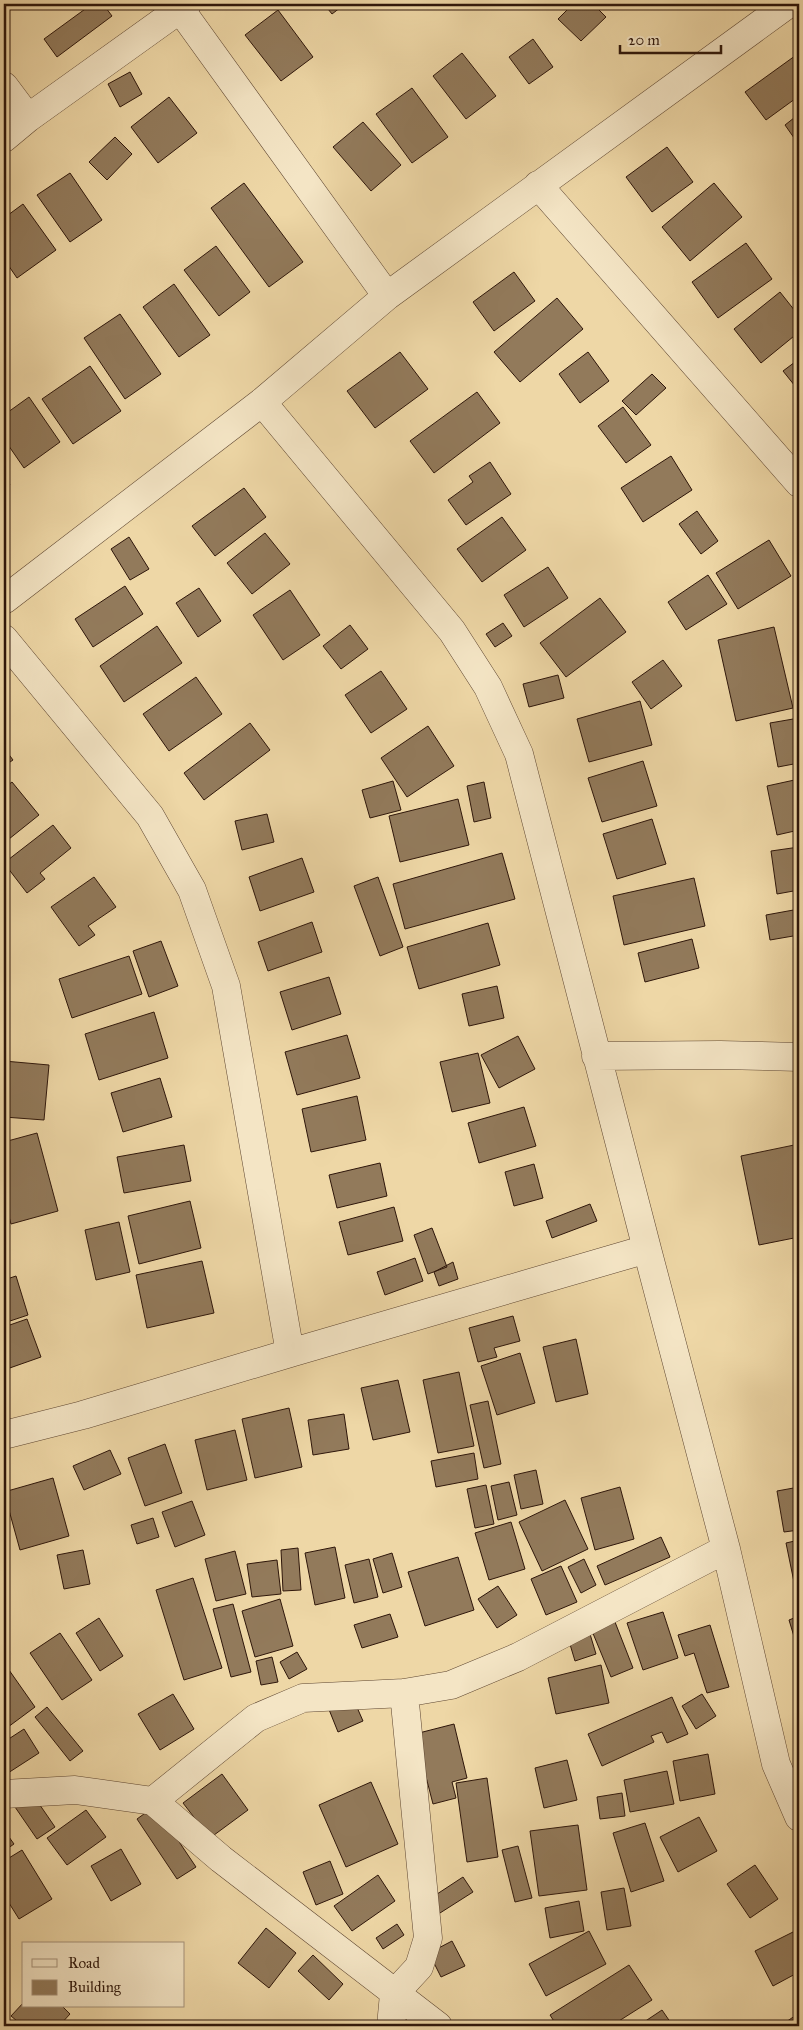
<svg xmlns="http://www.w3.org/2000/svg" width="803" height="2030" font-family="'IM FELL Great Primer',serif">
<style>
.building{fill:#927a5b;stroke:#2e160a}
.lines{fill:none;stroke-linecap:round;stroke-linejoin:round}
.street-casing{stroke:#5e4631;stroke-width:29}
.street{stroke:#f4e5c5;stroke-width:28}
</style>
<rect width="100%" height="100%" fill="#eed7a6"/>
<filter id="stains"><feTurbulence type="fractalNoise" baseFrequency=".004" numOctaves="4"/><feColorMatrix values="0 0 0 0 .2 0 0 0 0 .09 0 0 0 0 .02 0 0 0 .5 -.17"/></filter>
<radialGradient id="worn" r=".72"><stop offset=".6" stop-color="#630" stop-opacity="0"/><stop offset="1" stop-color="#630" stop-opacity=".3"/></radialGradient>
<!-- building -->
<path class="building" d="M92 4H103L112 16 57 57 44 39Z
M324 4H345L332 14Z
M573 4H593L606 17 581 41 558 19Z
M278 10 313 57 281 81 245 35Z
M533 39 553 67 529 84 509 57Z
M462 53 496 96 466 119 433 76Z
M799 53V96L766 120 745 92Z
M130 72 142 94 120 107 108 84Z
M412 88 448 137 412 163 376 114Z
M169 97 197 133 158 163 131 127Z
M799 114V145L785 125Z
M363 122 401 165 371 191 333 147Z
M115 137 132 154 107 180 89 162Z
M667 147 693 182 652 212 626 177Z
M70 173 102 220 70 242 37 195Z
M244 183 303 262 269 287 211 208Z
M714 183 742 217 690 261 662 227Z
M23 204 56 250 17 278 4 259V218Z
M746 243 772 279 718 318 692 282Z
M216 246 250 292 219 316 184 270Z
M514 272 535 301 494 331 473 302Z
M174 284 210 335 179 357 143 307Z
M780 292 799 316V332L761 363 734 329Z
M557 298 583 329 520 382 494 352Z
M120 314 161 374 125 399 84 338Z
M400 352 428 389 375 428 347 391Z
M588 352 609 381 580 403 559 374Z
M799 359V391L783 371Z
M90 366 121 411 73 444 42 399Z
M652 374 666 388 636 415 622 401Z
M477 392 500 423 434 473 410 441Z
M29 397 60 442 24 468 4 439V415Z
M623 407 651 445 626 463 598 426Z
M671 456 692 490 643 522 621 488Z
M490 462 511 494 466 525 448 500 473 482 469 476Z
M4 477 10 485 4 491Z
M244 488 266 517 215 556 192 526Z
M697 511 718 541 701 554 679 524Z
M502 517 526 550 482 582 457 549Z
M265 533 290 564 252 594 227 563Z
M129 537 149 569 130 580 111 549Z
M769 540 791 576 738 609 716 573Z
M548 567 568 598 524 627 504 595Z
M708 575 727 604 686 630 668 602Z
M125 586 143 614 93 647 75 619Z
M199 588 221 621 198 637 176 603Z
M290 590 320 635 283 660 253 615Z
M600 598 626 632 566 677 540 643Z
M503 623 512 636 495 647 486 634Z
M350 625 368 649 341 669 323 646Z
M157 626 182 663 124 702 100 666Z
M774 627 793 708 736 721 718 640Z
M663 660 682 686 651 709 632 682Z
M381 671 407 709 371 733 345 695Z
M558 675 564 698 529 707 523 684Z
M196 677 222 714 169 751 143 714Z
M640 701 652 745 589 762 577 719Z
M799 718V763L778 767 770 723Z
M250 723 270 750 204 800 184 773Z
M428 726 454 766 407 797 381 758Z
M4 748 13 760 4 766Z
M643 761 657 806 602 822 588 778Z
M799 779V830L777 835 767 786Z
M393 781 401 810 370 818 362 790Z
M12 782 39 815 4 843V788Z
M484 782 491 818 474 822 467 786Z
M458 799 469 845 400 862 389 816Z
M267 814 274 842 242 850 235 821Z
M652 819 666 864 617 879 603 834Z
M53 825 71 848 40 873 45 879 27 893 4 863Z
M799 847V890L777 894 771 851Z
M502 853 515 899 405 929 393 884Z
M302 858 314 892 260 911 249 877Z
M94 877 116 907 88 926 95 935 79 946 51 907Z
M378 877 403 947 380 956 354 886Z
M694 878 705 926 624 945 613 896Z
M799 909V935L770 940 766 915Z
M312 922 322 952 268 971 258 942Z
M488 923 500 965 419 989 407 947Z
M692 939 699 968 645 982 638 953Z
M161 941 178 986 149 997 133 951Z
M129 956 142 994 72 1018 59 979Z
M329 977 341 1014 292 1030 280 992Z
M497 986 504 1018 469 1026 462 994Z
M154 1012 168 1058 99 1080 85 1034Z
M347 1035 360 1078 297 1095 285 1052Z
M518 1036 535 1069 499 1088 481 1055Z
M478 1053 490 1103 452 1112 440 1062Z
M4 1061 49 1065 44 1120 4 1117Z
M160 1078 172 1117 123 1132 111 1093Z
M357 1096 366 1140 311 1152 302 1109Z
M524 1107 536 1146 479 1163 468 1123Z
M37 1133 58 1211 11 1224 7 1209 4 1210V1142Z
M799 1144V1237L759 1245 741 1156Z
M184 1145 191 1181 124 1193 117 1157Z
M380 1163 387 1196 337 1208 329 1175Z
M534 1164 543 1198 514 1206 505 1172Z
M190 1201 201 1248 139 1264 128 1216Z
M590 1204 597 1221 552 1238 546 1221Z
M394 1207 403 1241 348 1255 339 1222Z
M119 1222 130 1272 96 1280 85 1230Z
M432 1228 447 1267 428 1274 414 1235Z
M415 1258 423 1281 385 1295 377 1272Z
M202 1261 214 1313 147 1328 136 1275Z
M453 1262 458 1279 439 1286 434 1272Z
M16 1276 28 1315 4 1323V1280Z
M513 1316 520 1341 494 1348 497 1357 478 1362 469 1328Z
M27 1319 41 1357 4 1370V1327Z
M576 1339 588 1394 556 1402 543 1347Z
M520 1353 535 1403 497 1415 481 1366Z
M459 1372 474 1446 438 1453 423 1380Z
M398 1380 410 1432 373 1440 361 1388Z
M488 1401 501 1464 484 1468 470 1405Z
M289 1408 302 1467 255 1478 242 1419Z
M344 1414 349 1449 313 1455 308 1420Z
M235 1430 247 1480 207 1490 195 1440Z
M165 1444 182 1493 145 1506 128 1458Z
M110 1450 121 1474 84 1490 73 1466Z
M474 1453 478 1479 436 1487 431 1461Z
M536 1470 543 1504 521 1509 514 1475Z
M53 1478 69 1536 20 1550 4 1492Z
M509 1482 517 1515 498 1520 491 1486Z
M486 1485 494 1524 475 1528 467 1489Z
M620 1487 634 1539 595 1550 581 1498Z
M799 1487V1530L784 1532 777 1491Z
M565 1500 588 1549 542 1571 519 1522Z
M192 1501 205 1535 175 1547 162 1512Z
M153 1518 159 1537 137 1544 131 1525Z
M511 1522 525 1569 489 1580 475 1533Z
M661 1537 670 1557 605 1585 597 1566Z
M799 1540V1586L795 1587 786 1543Z
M335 1547 345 1598 315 1605 305 1553Z
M298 1548 301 1590 283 1591 281 1550Z
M83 1550 90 1584 64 1589 57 1555Z
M235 1551 246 1594 216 1601 205 1559Z
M392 1553 402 1587 383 1593 373 1559Z
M458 1557 474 1610 425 1626 408 1572Z
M369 1559 378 1597 354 1603 345 1565Z
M584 1559 596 1585 581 1593 568 1567Z
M277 1560 281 1594 252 1597 247 1564Z
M561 1566 577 1602 546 1615 531 1579Z
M193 1578 222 1668 184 1680 156 1590Z
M498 1586 517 1615 497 1628 478 1599Z
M280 1599 293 1646 255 1657 242 1611Z
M233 1604 251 1672 231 1677 213 1609Z
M663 1612 678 1658 643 1670 627 1623Z
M390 1614 398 1637 362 1648 354 1625Z
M799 1616V1653L789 1620Z
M99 1618 123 1656 100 1671 76 1633Z
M615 1622 633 1668 611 1677 592 1631Z
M710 1625 729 1687 707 1693 694 1653 685 1656 678 1635Z
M60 1633 92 1680 62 1700 30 1653Z
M590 1634 596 1654 575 1661 569 1641Z
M297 1652 307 1669 289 1679 280 1662Z
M272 1657 278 1682 261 1685 256 1661Z
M601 1665 609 1703 556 1714 548 1678Z
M9 1670 35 1707 4 1730V1674Z
M173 1694 194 1729 160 1750 138 1714Z
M702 1694 716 1716 696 1729 682 1706Z
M352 1696 363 1721 338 1732 328 1707Z
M672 1697 688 1734 667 1743 662 1732 651 1736 654 1742 602 1766 588 1734Z
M47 1707 83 1751 70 1761 35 1717Z
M454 1724 467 1778 452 1782 456 1798 433 1804 415 1734Z
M24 1729 39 1753 8 1773 4 1766V1742Z
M708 1754 715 1794 680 1801 673 1761Z
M567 1760 577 1800 544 1808 535 1768Z
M667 1771 674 1804 630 1812 624 1780Z
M222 1774 248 1810 210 1838 183 1803Z
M487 1778 498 1857 467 1862 456 1783Z
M371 1782 398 1844 346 1867 319 1805Z
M622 1793 625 1816 600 1819 597 1797Z
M33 1795 55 1827 37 1839 15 1807Z
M155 1806 196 1867 177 1879 137 1819Z
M86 1810 106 1837 67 1865 47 1838Z
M699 1817 717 1851 678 1872 660 1837Z
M645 1823 664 1881 631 1892 613 1833Z
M578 1825 587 1890 539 1896 530 1831Z
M4 1830 14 1844 4 1851Z
M518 1846 532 1898 515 1902 502 1850Z
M121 1849 141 1884 111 1901 91 1866Z
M22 1850 52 1899 19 1919 4 1895V1861Z
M330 1861 343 1894 316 1905 303 1872Z
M755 1865 778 1899 750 1918 727 1884Z
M378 1875 395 1901 352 1931 334 1906Z
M463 1877 473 1892 440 1913 431 1898Z
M624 1888 631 1926 607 1930 601 1892Z
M579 1901 584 1931 550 1938 545 1908Z
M397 1924 404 1935 383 1949 376 1938Z
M266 1928 296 1953 269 1988 238 1963Z
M589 1931 606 1964 546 1996 529 1964Z
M793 1932 799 1944V1972L773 1986 755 1951Z
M452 1941 465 1966 441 1977 429 1953Z
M313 1955 343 1984 329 2000 298 1971Z
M629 1965 652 2000 611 2026H557L550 2015Z
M24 2002V2006H62L70 2014 59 2026H23L11 2016Z
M662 2010 673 2026H638Z
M799 2013V2026H789L786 2022Z"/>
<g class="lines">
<defs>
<path id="street" d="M180 9 387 296
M4 86 28 118
M4 138 28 118 187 4
M538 185 799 483
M262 402 452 631 488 687 519 754 647 1249
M4 600 262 402 387 296 788 4
M4 639 150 816 192 890 226 986 290 1353 647 1249 726 1549 776 1764 799 1817
M596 1056 720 1055 799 1057
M4 1435 83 1415 290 1353
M4 1794 75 1790 153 1801 221 1859 438 2026
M153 1801 256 1718 303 1698 404 1693 451 1685 518 1657 726 1549
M391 2026 394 1994 419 1967 428 1938 404 1693"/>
</defs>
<!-- street casing -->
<use href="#street" class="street-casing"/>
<!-- street -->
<use href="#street" class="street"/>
</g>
<!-- margin -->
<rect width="803" height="2030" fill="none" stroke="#eed7a6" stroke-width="20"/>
<rect x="5" y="5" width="793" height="2020" fill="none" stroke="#2e160a" stroke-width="2.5"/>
<rect x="10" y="10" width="783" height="2010" fill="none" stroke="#2e160a"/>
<!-- legend -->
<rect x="22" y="1942" width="162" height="65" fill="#f4e5c5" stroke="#a5927a"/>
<rect x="32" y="1959" width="25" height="8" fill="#f4e5c5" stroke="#a5927a"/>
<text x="68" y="1968" font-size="15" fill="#2e160a">Road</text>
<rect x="32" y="1980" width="25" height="15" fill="#927a5b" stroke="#a5927a"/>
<text x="68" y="1992" font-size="15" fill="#2e160a">Building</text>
<!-- scale -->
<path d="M620 45v8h101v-8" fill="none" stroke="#2e160a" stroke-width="2.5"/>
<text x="628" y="45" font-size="15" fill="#2e160a" stroke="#f4e5c5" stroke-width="4" paint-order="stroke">20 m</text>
<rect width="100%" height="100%" filter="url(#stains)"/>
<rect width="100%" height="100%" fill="url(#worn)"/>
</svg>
